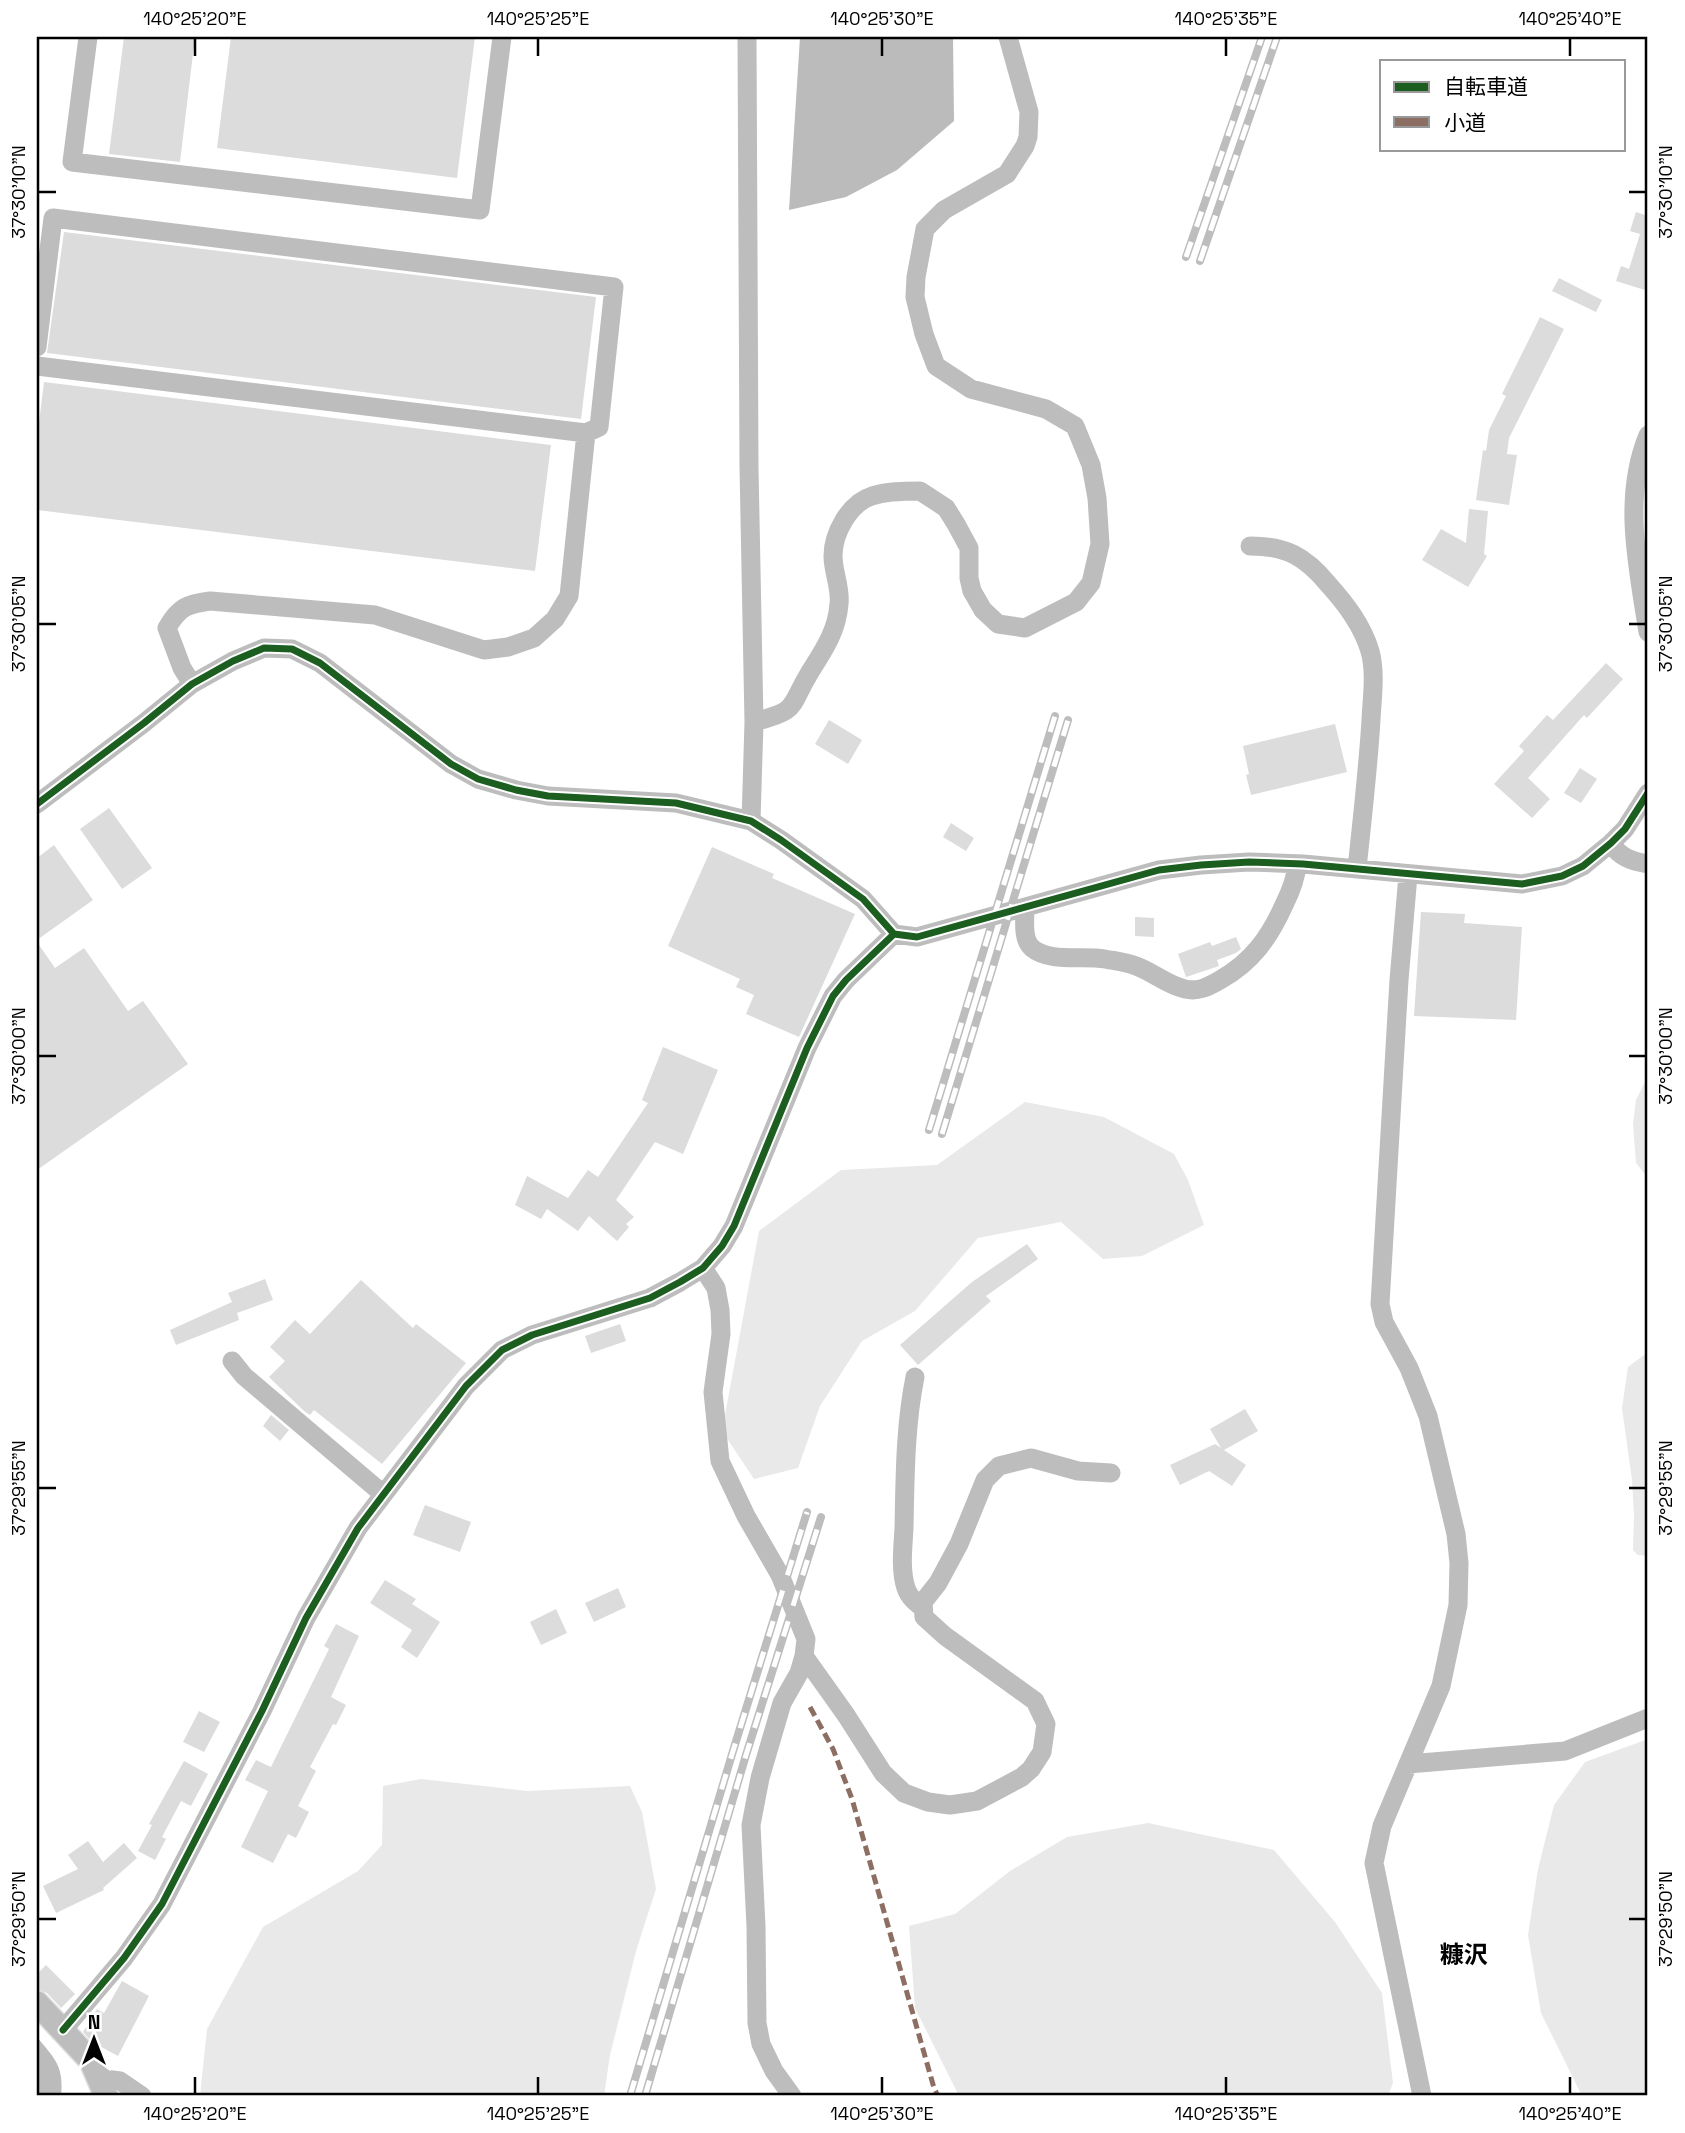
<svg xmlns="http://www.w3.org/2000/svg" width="1685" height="2133" font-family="'Space Grotesk','Noto Sans JP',sans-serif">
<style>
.green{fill:#e9e9e9}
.water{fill:#bbb}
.building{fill:#dcdcdc}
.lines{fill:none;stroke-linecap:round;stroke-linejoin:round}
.major-casing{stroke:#dbdbdb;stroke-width:26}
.minor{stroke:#bdbdbd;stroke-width:19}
.major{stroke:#bdbdbd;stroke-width:23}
.rail-casing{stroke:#bdbdbd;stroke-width:8}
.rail{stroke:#fff;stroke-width:5;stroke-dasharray:16;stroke-linecap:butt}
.quiet{stroke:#8d6e63;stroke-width:5;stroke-dasharray:10 5;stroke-linecap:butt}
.cycleway-casing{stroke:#fff;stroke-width:11}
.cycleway{stroke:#1b5e20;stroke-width:7}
.ticks{fill:none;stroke:#000;stroke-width:2.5}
.labels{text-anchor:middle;stroke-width:6;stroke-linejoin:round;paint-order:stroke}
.quarter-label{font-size:24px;font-weight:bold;fill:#000;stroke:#fff}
.neatline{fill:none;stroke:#000;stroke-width:2.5}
.ticks-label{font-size:18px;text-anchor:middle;fill:#000}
</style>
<rect width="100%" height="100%" fill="#fff"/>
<!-- green -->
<path class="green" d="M1648 1076V1178L1636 1163 1633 1124 1636 1100Z
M1025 1102 1104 1117 1174 1154 1188 1180 1204 1225 1142 1256 1103 1259 1061 1222 978 1238 915 1311 862 1341 820 1406 798 1468 754 1479 722 1431 759 1231 841 1170 937 1165Z
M1648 1352V1556L1638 1555 1633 1550 1634 1516 1632 1480 1622 1408 1628 1367Z
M1648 1739V2096H1582L1541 2013 1528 1935 1538 1869 1554 1805 1585 1762Z
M421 1779 527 1791 630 1786 642 1812 656 1889 636 1951 610 2055 604 2096H200L207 2029 263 1927 358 1871 382 1845 383 1786Z
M1148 1823 1274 1850 1335 1922 1382 1993 1393 2083 1388 2096H959L915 2008 909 1926 955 1914 1010 1871 1067 1837Z"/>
<!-- water -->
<path class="water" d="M800 37H953L954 121 897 170 846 197 789 210Z
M37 2037C55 2059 64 2066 61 2096H37Z"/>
<!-- building -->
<path class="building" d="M124 37H195L180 162 109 154Z
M231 37H475L457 178 217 148Z
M1636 212 1648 216V291L1616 281 1621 266 1629 269 1640 234 1630 231Z
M64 232 596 297 581 419 47 353Z
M1559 278 1602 300 1596 312 1552 291Z
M1540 317 1564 329 1509 438 1507 454 1517 455 1509 505 1476 500 1483 450 1486 451 1489 430 1506 396 1502 394Z
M44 382 551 445 535 571 37 510V439Z
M1469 509 1488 511 1484 554 1487 556 1468 587 1422 560 1441 529 1466 543Z
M1606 663 1623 679 1587 718 1584 715 1528 778 1550 799 1532 818 1494 784 1524 751 1519 746 1547 715 1553 720Z
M829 720 862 740 848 764 815 744Z
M1335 724 1347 772 1251 795 1246 775 1249 774 1243 746Z
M1580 768 1597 779 1581 803 1564 793Z
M109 808 152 868 122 889 80 829Z
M951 823 974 838 966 851 943 837Z
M54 845 93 900 37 940V858Z
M712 847 774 874 772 878 855 914 799 1037 746 1014 754 995 736 987 740 979 668 946Z
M1421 912 1465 914 1464 923 1522 927 1516 1020 1414 1016Z
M1135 917 1154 918V937L1135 936Z
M1236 937 1241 949 1236 953 1217 960 1219 966 1186 977 1178 954 1210 942 1212 946Z
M37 942 55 968 84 948 128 1011 143 1001 188 1064 37 1170Z
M663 1047 718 1070 683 1154 655 1142 616 1200 634 1217 626 1224 629 1227 617 1241 589 1216 578 1231 547 1209 541 1219 515 1205 527 1176 568 1198 588 1170 598 1177 648 1103 642 1100Z
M1027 1244 1038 1259 986 1296 991 1301 918 1365 900 1345 972 1282Z
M265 1279 273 1300 237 1313 239 1320 176 1345 170 1330 232 1302 228 1293Z
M361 1280 413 1328 416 1324 466 1363 382 1464 314 1410 310 1415 304 1411 269 1377 285 1361 270 1347 295 1320 310 1334Z
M620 1324 626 1341 591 1353 585 1336Z
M1245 1409 1258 1431 1224 1450 1246 1465 1232 1486 1209 1471 1180 1485 1170 1465 1215 1444 1221 1448 1210 1429Z
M271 1415 289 1430 280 1441 263 1426Z
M425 1505 471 1522 460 1552 413 1535Z
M385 1580 416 1599 412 1604 440 1622 417 1658 401 1647 412 1630 370 1603Z
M618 1588 626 1607 594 1622 585 1603Z
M556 1609 567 1633 541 1645 530 1622Z
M336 1624 359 1636 331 1697 346 1705 336 1725 333 1724 310 1767 316 1771 298 1806 309 1812 296 1838 288 1834 273 1863 241 1847 268 1791 245 1780 256 1760 271 1767 329 1649 324 1646Z
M199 1711 220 1722 204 1752 183 1742Z
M184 1761 208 1774 191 1806 181 1801 162 1837 166 1839 155 1860 138 1851 152 1825 149 1824Z
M88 1841 103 1862 124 1843 137 1858 103 1888 104 1890 56 1913 43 1886 78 1869 68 1855Z
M46 1965 75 1994 61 2008 47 1993 37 1989V1974Z
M122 1981 149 1996 118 2056 92 2042 83 2032 97 2009 104 2013Z"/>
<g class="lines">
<defs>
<path id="major" d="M37 2003 91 2061 106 2096"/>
</defs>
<!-- major casing -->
<use href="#major" class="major-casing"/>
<!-- minor -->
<path class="minor" d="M88 37 72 162 480 210 502 37
M747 37 749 467 754 722 751 821
M37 347 53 218 614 287 599 427 586 433 37 366
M1648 435C1622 498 1638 567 1648 632
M1250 546C1286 546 1305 556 1328 584 1346 604 1362 625 1370 651 1376 673 1372 698 1371 720 1368 770 1362 820 1357 869
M192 684 182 668 167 628C179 607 187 604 210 601L375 615 484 650 508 647 534 638 555 619 569 596 586 433
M754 722C800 710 788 708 810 672 824 650 837 631 839 604 841 588 833 572 833 556 833 534 849 503 872 496 886 491 905 491 920 491L946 508 956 524 969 548V578L972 591 983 610 998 624 1025 628 1076 602 1091 583 1100 544 1097 498 1091 465 1075 426 1046 409 971 389 936 366 924 334 915 297 916 277 925 229 944 210 1007 174 1025 146 1028 137 1029 112 1008 37
M37 804 144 723 192 684 233 661 264 648 292 649 320 663 451 764 478 779 516 790 548 796 676 803 751 821 781 840 863 899 894 934 917 937 1159 870 1201 865 1249 862 1303 864 1522 884 1562 876 1583 866 1611 843 1625 829 1648 793
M1611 843C1620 858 1632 861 1648 864
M1408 875 1399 980 1380 1304 1384 1322 1409 1368 1428 1416 1456 1534 1459 1563 1458 1605 1441 1686 1382 1826 1374 1863 1422 2096
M1025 907C1025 920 1022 939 1032 948 1050 963 1083 955 1105 959 1115 961 1126 962 1136 966 1153 972 1167 985 1185 989 1198 992 1208 987 1220 980 1252 962 1269 938 1284 905 1291 891 1296 879 1297 864
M703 1268 716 1288 720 1310 721 1334 713 1392 720 1461 746 1516 780 1575 806 1639 804 1656 799 1673 782 1703 760 1778 751 1825 756 1926 757 2023 761 2044 774 2071 792 2096
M232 1361 244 1376 383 1494
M915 1377C905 1426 905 1479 904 1528 903 1547 900 1570 906 1588 909 1597 915 1602 923 1608
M804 1656 846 1715 883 1773 904 1793 928 1802 950 1805 977 1801 1022 1777 1031 1769 1042 1752 1046 1724 1035 1701 945 1636 924 1617 923 1602 938 1583 959 1544 985 1480 999 1466 1031 1458 1078 1471 1111 1473
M1408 1764 1565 1751 1648 1718
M63 2030 124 1958 162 1904 262 1711 306 1618 358 1528 466 1386 502 1350 532 1335 650 1298 680 1282 703 1268 722 1246 734 1226 807 1048 833 996 846 980 894 934
M98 2078 120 2081 142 2096"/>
<!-- major -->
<use href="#major" class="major"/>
<defs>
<path id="rail" d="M1186 257 1262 37
M1200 261 1277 37
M929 1130 1055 716
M942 1134 1068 720
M630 2096 733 1751 807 1512
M645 2096 746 1755 821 1517"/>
</defs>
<!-- rail casing -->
<use href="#rail" class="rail-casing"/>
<!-- rail -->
<use href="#rail" class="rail"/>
<!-- quiet -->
<path class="quiet" d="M810 1707 833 1749 852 1799 934 2088 938 2096"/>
<defs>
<path id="cycleway" d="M37 804 144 723 192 684 233 661 264 648 292 649 320 663 451 764 478 779 516 790 548 796 676 803 751 821 781 840 863 899 894 934 917 937 1159 870 1201 865 1249 862 1303 864 1522 884 1562 876 1583 866 1611 843 1625 829 1648 793
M63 2030 124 1958 162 1904 262 1711 306 1618 358 1528 466 1386 502 1350 532 1335 650 1298 680 1282 703 1268 722 1246 734 1226 807 1048 833 996 846 980 894 934"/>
</defs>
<!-- cycleway casing -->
<use href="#cycleway" class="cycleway-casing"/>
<!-- cycleway -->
<use href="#cycleway" class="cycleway"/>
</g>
<!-- ticks -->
<path class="ticks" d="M195 38V56M538 38V56M882 38V56M1226 38V56M1570 38V56M38 192H56M1629 192H1646M38 624H56M1629 624H1646M38 1056H56M1629 1056H1646M38 1488H56M1629 1488H1646M38 1919H56M1629 1919H1646M195 2077V2094M538 2077V2094M882 2077V2094M1226 2077V2094M1570 2077V2094"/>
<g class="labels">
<!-- quarter labels -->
<g class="quarter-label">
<text x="1464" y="1963">糠沢</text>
</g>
</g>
<!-- border -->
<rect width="1685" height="2133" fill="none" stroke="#ffffff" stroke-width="77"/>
<!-- legend -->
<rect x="1380" y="60" width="245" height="91" fill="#ffffff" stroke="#999999" stroke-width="2"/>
<rect x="1394" y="82" width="35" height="10" fill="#1b5e20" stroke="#999999" stroke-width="2"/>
<text x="1444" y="94" font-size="21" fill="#000000">自転車道</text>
<rect x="1394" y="117" width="35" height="10" fill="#8d6e63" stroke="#999999" stroke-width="2"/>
<text x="1444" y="130" font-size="21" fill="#000000">小道</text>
<!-- north arrow -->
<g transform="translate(94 2039)" stroke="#ffffff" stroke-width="5" paint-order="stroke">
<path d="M0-5L12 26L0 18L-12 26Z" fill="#000000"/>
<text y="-10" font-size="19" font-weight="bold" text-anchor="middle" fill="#000000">N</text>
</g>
<rect x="38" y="38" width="1608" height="2056" class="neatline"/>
<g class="ticks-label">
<text x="195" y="25">140°25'20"E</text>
<text x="538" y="25">140°25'25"E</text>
<text x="882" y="25">140°25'30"E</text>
<text x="1226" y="25">140°25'35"E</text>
<text x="1570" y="25">140°25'40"E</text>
<text transform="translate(19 192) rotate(-90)" y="6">37°30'10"N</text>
<text transform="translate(1666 192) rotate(-90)" y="6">37°30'10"N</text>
<text transform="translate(19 624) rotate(-90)" y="6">37°30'05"N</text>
<text transform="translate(1666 624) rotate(-90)" y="6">37°30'05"N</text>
<text transform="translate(19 1056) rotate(-90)" y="6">37°30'00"N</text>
<text transform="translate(1666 1056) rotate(-90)" y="6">37°30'00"N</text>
<text transform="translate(19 1488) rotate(-90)" y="6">37°29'55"N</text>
<text transform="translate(1666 1488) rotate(-90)" y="6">37°29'55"N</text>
<text transform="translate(19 1919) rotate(-90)" y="6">37°29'50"N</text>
<text transform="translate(1666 1919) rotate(-90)" y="6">37°29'50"N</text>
<text x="195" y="2120">140°25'20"E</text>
<text x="538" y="2120">140°25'25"E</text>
<text x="882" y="2120">140°25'30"E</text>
<text x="1226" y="2120">140°25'35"E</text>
<text x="1570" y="2120">140°25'40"E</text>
</g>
</svg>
